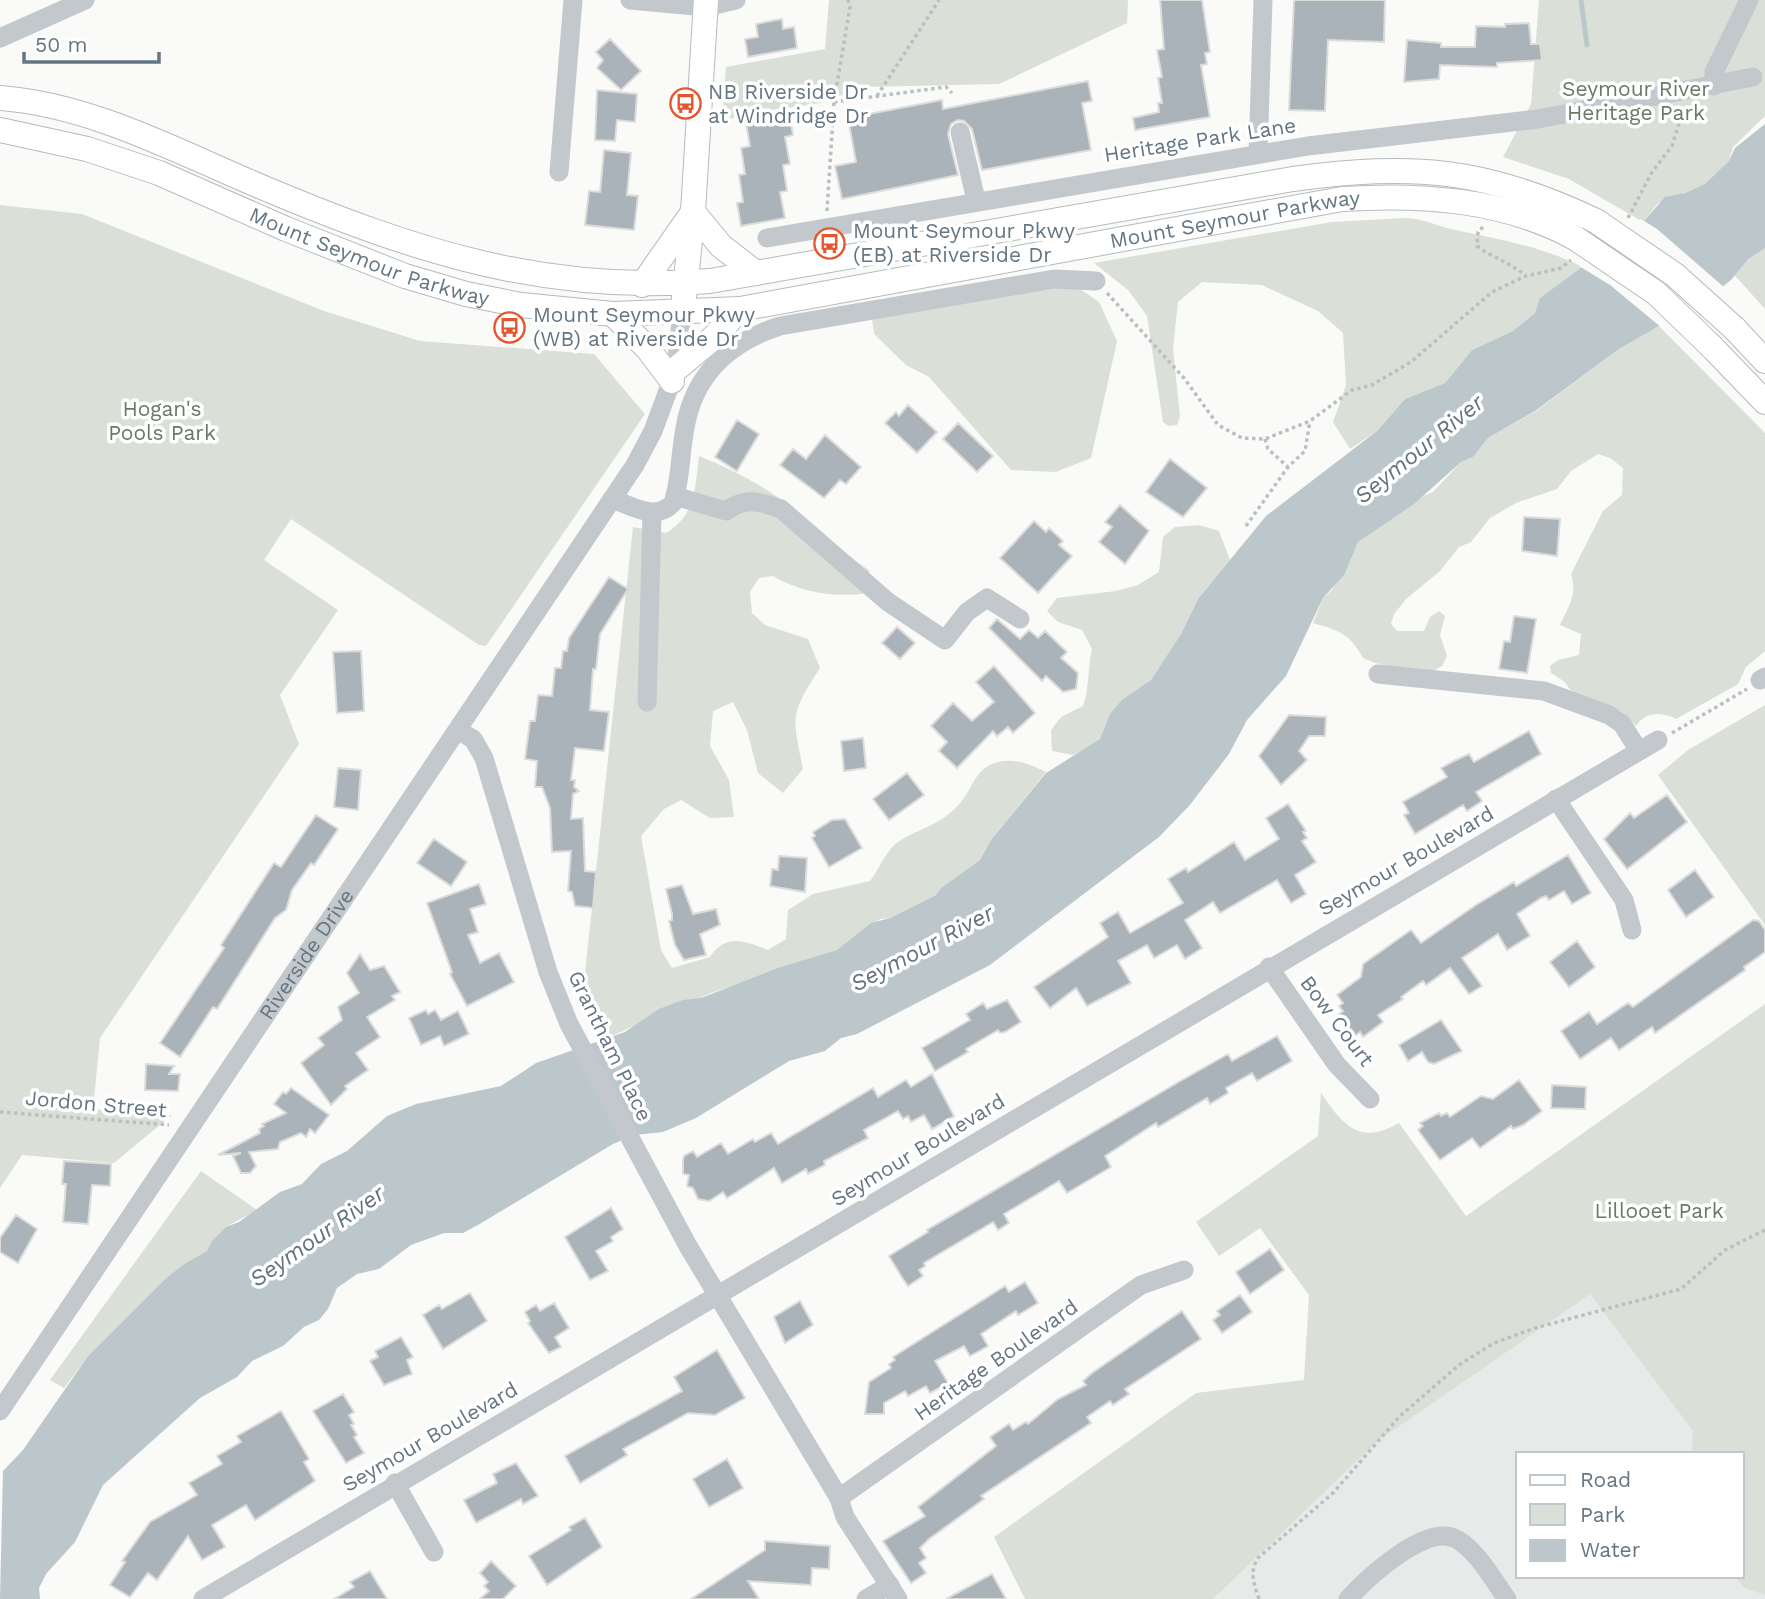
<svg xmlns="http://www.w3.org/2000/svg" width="1765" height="1599" font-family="'Work Sans',sans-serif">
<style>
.built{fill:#e8e9e9}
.green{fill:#dadfd7}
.water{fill:#bbc7cb}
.pier{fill:#fafaf8}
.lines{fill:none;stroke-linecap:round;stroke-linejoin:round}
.stream{stroke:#bbc7cb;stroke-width:5}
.building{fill:#aab3b9;stroke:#dcdcda;stroke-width:2}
.major-casing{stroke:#b5babe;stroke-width:26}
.path{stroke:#bbbfc2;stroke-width:3.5;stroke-dasharray:3.5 3.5;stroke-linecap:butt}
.minor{stroke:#c3c8cc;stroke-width:19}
.major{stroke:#fff;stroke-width:24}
.major-bridge-casing{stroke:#b5babe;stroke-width:26;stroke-linecap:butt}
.major-bridge{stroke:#fff;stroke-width:24}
.labels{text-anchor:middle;stroke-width:7;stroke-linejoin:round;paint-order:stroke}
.park-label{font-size:21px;fill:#687a64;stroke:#fff}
.poi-label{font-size:21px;fill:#657683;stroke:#fff;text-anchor:start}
.street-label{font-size:21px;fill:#657683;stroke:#fff}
.water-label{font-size:23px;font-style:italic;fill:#60757c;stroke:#fff}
</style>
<rect width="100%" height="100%" fill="#fafaf8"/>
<!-- built -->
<path class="built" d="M1590 1293 1694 1431 1715 1454H1518V1576H1742L1765 1509V1599H1213L1378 1441Z"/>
<!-- green -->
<path class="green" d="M829 0H1128L1127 23 999 84 863 87 821 103 752 113 722 121 726 67 825 49Z
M1539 0H1765V116L1733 147 1729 161 1705 185 1658 203 1643 222 1569 179 1503 157 1531 104Z
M0 205 82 214 324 311 420 341 594 354 645 414 486 646 479 645 291 519 264 560 338 610 280 695 299 744 100 1038 93 1109 172 1115 114 1163 22 1155 0 1188Z
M1404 218C1422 218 1434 225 1451 229 1496 239 1542 246 1582 267L1541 298 1535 313 1513 331 1472 350 1445 383 1405 399 1377 431 1350 449 1333 422 1346 385 1343 333 1318 311 1262 285 1202 282 1178 302 1173 348 1180 417 1177 425 1169 426 1163 422 1147 316 1128 290 1094 263 1332 222Z
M1765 243V309L1729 269Z
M1074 285 1099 302 1117 341 1091 458 1056 472 1011 470 929 377 906 365 874 334 872 318Z
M1659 326 1765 433V651L1746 667 1738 684 1676 719C1661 712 1646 711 1636 726L1622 712 1571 691 1565 682 1551 673 1550 666 1558 660 1579 655 1581 634 1560 625C1568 607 1578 594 1571 574L1603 511 1622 495 1623 468 1610 458 1598 454 1571 471 1557 489 1516 503 1490 518 1471 542 1459 547 1440 571 1406 599 1394 614 1391 624 1397 631H1424L1430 617 1439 611 1445 616 1440 635 1447 656 1442 666 1431 672C1407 665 1388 670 1363 658 1349 633 1340 631 1313 623L1323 598 1332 590 1358 542 1421 497 1433 492 1461 462 1473 457 1488 438 1536 411 1619 349Z
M699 456C737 471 775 492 806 519 828 536 845 555 869 570L868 593C836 598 801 593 773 576L759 578 750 592 752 613 765 625 808 639 820 668C790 714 792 716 803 769L783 793 758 773 747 730 733 702 713 711 710 746 729 780 734 817 710 818 681 800 664 809 641 836 661 950 672 968 710 957C726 933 744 941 768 950L786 939 788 910 813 894 870 881C878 871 887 849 898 842 921 827 941 826 961 802 973 788 975 769 995 763 1012 757 1030 764 1046 772L991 840 980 860 941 888 936 895 890 918 880 919 837 950 711 993 602 1040 584 982 633 527 666 533C696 515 695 488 699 456Z
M1199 525 1219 531 1230 560 1198 599 1181 634 1151 680 1118 707 1100 739 1089 748 1073 755 1052 751 1051 730 1061 717 1083 706C1090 687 1087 669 1092 649L1082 630 1058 622 1047 611 1057 598 1116 591 1138 585 1159 572 1163 537 1175 527Z
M1765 705V925L1658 775 1688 750Z
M1765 1004V1595L1745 1588 1734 1576H1742V1454H1692L1693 1431 1590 1294 1378 1441 1213 1599H1025L994 1537 1196 1393 1304 1380 1309 1295 1260 1228 1219 1256 1196 1222 1318 1136 1321 1093C1343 1125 1359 1146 1399 1123L1466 1216Z
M201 1171 257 1210 226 1227 207 1251 184 1264 165 1279 88 1356 64 1388 50 1380Z"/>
<!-- water -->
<path class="water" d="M1765 124V248L1748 259 1731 280 1708 298 1619 349 1535 411 1488 438 1473 457 1461 462 1414 504 1358 542 1344 575 1323 598 1286 676 1247 720 1229 754 1189 806 1159 837 990 965 857 1034 841 1038 825 1051 789 1061 696 1118 663 1132 635 1135 613 1144 478 1225 463 1233H444L411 1245 379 1269 357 1274 337 1288 328 1309 319 1320 304 1327 283 1346 252 1361 237 1377 200 1398 103 1485 75 1542 46 1574 39 1588 40 1599H0L3 1471 23 1450 88 1356 165 1279 184 1264 207 1251 212 1241 226 1227 239 1222 280 1192 302 1184 321 1164 347 1151 387 1116 416 1104 501 1086 536 1063 625 1032 659 1009 683 1000 701 998 778 968 837 950 871 923 890 918 936 895 941 888 980 860 991 840 1046 773 1100 739 1110 714 1122 700 1151 680 1181 634 1198 599 1266 516 1377 431 1405 399 1445 383 1472 350 1513 331 1535 313 1540 298 1643 222 1665 197 1685 193 1705 184 1729 161 1735 148Z"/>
<!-- pier -->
<path class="pier" d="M1641 219 1657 229 1725 288 1710 301 1662 328 1610 285 1579 266Z"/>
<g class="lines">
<!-- stream -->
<path class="stream" d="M1581 0 1587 45"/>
</g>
<!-- building -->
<path class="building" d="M1160 0H1202L1210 52 1205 53 1207 64 1201 65 1210 117 1135 130 1133 118 1159 112 1158 103H1162L1158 78 1162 77 1157 50 1164 49Z
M1294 0H1385L1384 42 1328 40 1325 111 1289 110Z
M782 19 783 29 794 27 797 48 748 57 745 39 758 37 756 24Z
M1529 23 1531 44H1540L1542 60 1497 63V67L1440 65 1439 79 1404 82 1407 40 1441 43V47H1475L1476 26 1505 27V24Z
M610 39 641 71 621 90 597 68 603 60 596 52Z
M1088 81 1092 101 1082 103 1091 150 982 170 972 129 964 121 958 120 951 124 948 134 958 175 842 199 835 166 856 162 848 118 942 100 943 109Z
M597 90 637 94 635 122 617 120 615 141 595 140Z
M789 112 793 135 785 137 790 164 783 165 787 191 780 192 785 218 741 226 737 203 743 202 739 175 745 174 741 148 750 146 745 118Z
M604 150 631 153 627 195 638 196 634 230 585 225 589 191 600 192Z
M908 405 937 432 917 453 885 423 896 412 899 416Z
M737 420 759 434 737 471 715 457Z
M958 423 993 456 977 472 943 439Z
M825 435 861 467 846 484 840 480 824 498 780 465 793 449 806 459Z
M1170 459 1207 488 1183 517 1146 492Z
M1120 505 1149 531 1125 564 1099 542 1112 527 1105 522Z
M1524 517 1560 519 1557 556 1522 551Z
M1034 521 1046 532 1049 528 1063 541 1059 545 1072 556 1038 593 1000 558Z
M609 577 628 589 600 634 596 669H593L590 710 609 712 604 751 575 748 571 780H575L574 787 579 791 573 794 571 819 583 818 585 871 596 872 593 908 575 906 572 892 568 891 571 851 552 852 550 808 542 787H535L537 761 525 759 530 721H535L538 695 552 696 555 668H561L563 651H567L569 638Z
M1514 616 1536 619 1527 673 1499 669 1504 641 1510 642Z
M997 619 1020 639 1029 630 1038 638 1045 631 1067 652 1061 658 1078 673 1076 689 1063 692 1046 676 1042 681 989 628Z
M897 627 915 643 900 659 882 643Z
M361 651 364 711 337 713 333 652Z
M994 666 1035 713 1013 733 1008 727 997 736 993 731 957 768 939 751 947 742 931 726 953 703 972 721 994 702 976 682Z
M1289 715 1326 717 1325 736H1309L1299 751 1307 760 1281 785 1259 756Z
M1529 731 1541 754 1476 792 1482 801 1467 811 1463 805 1415 834 1404 815 1409 813 1403 802 1447 777 1441 768 1454 761 1469 754 1474 762Z
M863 738 866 768 844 771 841 741Z
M338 768 361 770 358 810 334 807Z
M907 773 924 795 889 820 873 799Z
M1667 795 1687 822 1627 869 1604 839 1630 813 1634 818Z
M1288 804 1306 831 1303 832 1307 838 1302 841 1316 862 1295 875 1306 894 1291 903 1277 880 1220 913 1213 902 1185 920 1202 948 1185 959 1177 945 1154 958 1147 945 1118 961 1131 983 1087 1006 1076 988 1050 1008 1034 987 1108 937 1100 923 1118 912 1130 933 1183 903 1168 879 1186 868 1188 872 1234 842 1245 860 1279 839 1266 818Z
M316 815 338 829 314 865 311 863 292 890 286 910 275 918 217 1009 213 1007 180 1057 160 1043 224 948 221 945 274 863 281 867Z
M845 819 862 848 829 867 812 838 815 836 813 832 832 820Z
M434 839 467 862 451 886 417 863Z
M1568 855 1591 893 1572 904 1564 891 1549 900 1546 896 1541 898 1517 914 1530 936 1507 950 1498 934 1462 958 1482 986 1469 994 1450 968 1426 985 1423 981 1401 997 1403 999 1378 1015 1383 1022 1363 1037 1360 1032 1352 1038 1337 1016 1343 1011 1339 1006 1343 1003 1337 995 1361 977 1363 964 1411 930 1421 943 1476 905 1514 882 1516 886Z
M779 856 807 858 805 892 770 886 772 869 778 870Z
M1695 870 1714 897 1686 917 1668 890Z
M479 884 486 904 470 909 478 932 468 935 480 963 499 953 514 982 467 1006 450 974 452 972 427 903Z
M682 885 693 914 716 909 720 925 700 934 706 955 684 960 675 945 669 921 672 920V914L666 889Z
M1753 920 1759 921 1765 930V952L1744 967 1745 970 1655 1033 1652 1027 1619 1050 1611 1038 1580 1059 1561 1031 1589 1012 1597 1024 1628 1003 1633 1007Z
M1577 941 1595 967 1569 987 1550 962Z
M360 954 370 970 384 966 400 992 392 996 395 1000 367 1017 380 1037 356 1053 368 1070 345 1086 347 1089 331 1105 301 1063 324 1045 318 1038 342 1020 338 1007 359 993 347 973Z
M1007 1000 1021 1022 1005 1032 1000 1033 998 1030 966 1049 968 1052 935 1071 922 1048 970 1020 966 1014 983 1003 987 1009Z
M426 1010 428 1014 435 1010 441 1020 458 1011 469 1034 444 1046 440 1036 421 1045 409 1018Z
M1441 1020 1462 1051 1434 1064 1428 1062 1422 1052 1408 1061 1399 1045Z
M1277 1036 1292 1061 1257 1081 1252 1073 1226 1088 1228 1093 1210 1104 1207 1098 1158 1127 1156 1123 1105 1156 1111 1167 1067 1193 1059 1181 1004 1214 1009 1223 998 1230 993 1222 924 1263 925 1266 919 1270 923 1276 908 1286 903 1279 889 1256 928 1232 927 1230 1177 1083 1228 1054 1232 1061Z
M146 1064 174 1066 169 1074H180L178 1091 145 1090Z
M932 1074 954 1116 932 1129 924 1115 911 1122 908 1116 903 1119 898 1111 864 1130 868 1138 824 1161 825 1165 808 1174 806 1169 782 1183 774 1168 727 1198 723 1192 709 1201 698 1199 693 1188 687 1186 689 1175 683 1174V1160L684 1156 693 1151 697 1157 721 1143 728 1154 753 1139 755 1142 771 1133 778 1144 873 1088 878 1097 906 1080 911 1087Z
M1519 1080 1542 1111 1523 1125 1513 1129 1511 1126 1480 1148 1472 1138 1440 1160 1418 1130 1423 1126 1420 1123 1439 1113 1441 1116 1447 1113 1450 1117 1481 1096 1493 1099Z
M1552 1085 1586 1087 1585 1109 1551 1108Z
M291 1088 329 1115 315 1133 310 1129 306 1137 301 1133 280 1142 278 1149 249 1152 256 1166 250 1173H241L233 1156 241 1153 218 1155 260 1133 259 1129 264 1126 262 1124 286 1113 274 1104 283 1092 286 1094Z
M64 1161 111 1164 110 1186 92 1185 88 1224 63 1222 66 1184H62Z
M611 1208 623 1229 611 1237 613 1241 596 1251 608 1271 590 1280 565 1237Z
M16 1215 37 1229 18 1263 0 1252V1238Z
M1270 1249 1284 1270 1250 1294 1236 1272Z
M1025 1282 1038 1303 1018 1315 1016 1311 981 1334 988 1346 970 1356 964 1346 935 1361 948 1383 930 1393 926 1386 908 1396 905 1391 884 1403V1414H865L869 1382 891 1368 889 1364 895 1360 893 1357 1005 1286 1009 1292Z
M470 1293 487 1321 443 1349 423 1315 439 1305 442 1309Z
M1240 1295 1252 1312 1222 1333 1213 1320 1220 1315 1217 1311Z
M800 1301 813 1325 785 1343 774 1317Z
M554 1303 569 1328 555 1337 561 1347 549 1353 528 1323 530 1321 525 1312 536 1305 540 1311Z
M1182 1311 1201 1339 1125 1389 1129 1394 1113 1405 1110 1401 1087 1417 1091 1423 981 1496 984 1499 929 1539 920 1548 926 1558 919 1563 926 1573 911 1583 883 1541 925 1516 918 1507 996 1446 990 1437 1009 1424 1013 1430 1026 1422 1028 1424 1058 1399 1086 1385 1083 1381 1092 1373Z
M401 1337 413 1357 407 1360 412 1374 384 1385 370 1361 378 1357 375 1351Z
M717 1350 745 1398 715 1415 688 1413 623 1449 627 1455 580 1483 565 1456 682 1391 674 1377Z
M343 1394 354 1412 349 1415 354 1424 351 1425 357 1435 354 1437 364 1453 346 1463 313 1411Z
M281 1411 309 1459 304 1462 315 1481 255 1520 246 1505 212 1525 225 1547 202 1560 188 1536 157 1580 148 1573 130 1597 110 1585 125 1562 122 1561 150 1522 197 1495 189 1483 222 1464 217 1456 241 1442 237 1436Z
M727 1459 743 1488 709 1507 693 1479Z
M516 1463 538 1496 523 1504 521 1499 476 1523 464 1500 497 1483 493 1474Z
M585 1518 602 1547 547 1585 529 1556 571 1530 569 1527Z
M765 1541 830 1546 829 1569 812 1568 811 1585 748 1581 759 1599H691L765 1550Z
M491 1561 516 1586 503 1599H480L489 1591 484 1586 488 1582 480 1573Z
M370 1571 387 1599H334L354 1587 350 1582Z
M992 1574 1006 1599H946Z"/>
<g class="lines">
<defs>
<g id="major">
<path d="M0 98C93 105 180 153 264 188 414 251 545 294 710 281L1293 179C1414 163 1485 168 1596 221"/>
<path id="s2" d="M0 130 87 149 159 173 286 229 405 276 466 294 521 305 613 314 740 309 1342 199C1422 194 1503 199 1575 238"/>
<path d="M693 212 721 246 756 273"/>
<path d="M642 285 693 212"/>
<path d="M684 298 693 212 706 0"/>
<path d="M613 314 648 349 672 381"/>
<path d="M1734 328 1765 361"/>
<path d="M1712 347 1765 402"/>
<path d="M676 369 713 338 740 309"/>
</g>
</defs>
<!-- major casing -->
<use href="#major" class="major-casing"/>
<!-- path -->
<path class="path" d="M877 96 939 0
M834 102 946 87 952 93
M827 211 834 102 850 7 848 0
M1628 218 1652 172 1672 146 1684 107
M1483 227 1478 232 1477 246C1493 258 1511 263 1526 276
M1107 293 1184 378 1218 425 1242 438 1265 439 1310 421 1352 390 1372 385 1411 362 1492 292 1526 276 1561 268 1571 260
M1265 439 1268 449 1288 467 1305 451 1310 421
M1246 526 1288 467
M1672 733 1747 689
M0 1112 169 1125
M1259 1599C1254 1584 1249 1572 1258 1558L1333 1493 1400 1416 1459 1365 1494 1343 1535 1328 1681 1289 1725 1250 1765 1230"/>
<!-- minor -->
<g class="minor">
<path d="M630 0 706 7 736 0"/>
<path d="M0 38 85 0"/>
<path d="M1714 86V72L1749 0"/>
<path d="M960 132 976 200"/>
<path d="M1258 154 1263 0"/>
<path d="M559 172 573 0"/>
<path d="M767 238 1308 146 1538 119 1753 77"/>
<path d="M675 496 726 511C745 497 759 501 781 509L888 602 945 640 967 612 987 598 1020 619"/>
<path d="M612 499C632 506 656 522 673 503 681 479 680 453 685 428 694 374 730 342 780 326L1054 279 1096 281"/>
<path d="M1378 674 1544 691 1609 715 1622 724 1639 751"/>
<path d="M1760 680 1765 677"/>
<path d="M647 702 652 513"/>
<path d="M459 731 473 739 484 758 548 972 569 1024 688 1246 839 1498 845 1517 898 1599"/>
<path d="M1556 799 1624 900 1632 930"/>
<path d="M1269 967 1337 1065 1370 1099"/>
<path id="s1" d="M0 1411 635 465 653 431 676 369 682 313"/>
<path d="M395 1483 434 1552"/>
<path d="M839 1498 1141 1285 1184 1270"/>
<path d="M203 1599 1658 740"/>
<path d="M866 1599 890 1585"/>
<path d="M1348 1599C1367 1578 1428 1521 1458 1540 1477 1551 1494 1581 1507 1599"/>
</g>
<!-- major -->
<use href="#major" class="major"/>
<defs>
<path id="major-bridge" d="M1596 221 1675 275 1734 328
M1575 238 1656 293 1712 347"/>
</defs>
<!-- major-bridge casing -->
<use href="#major-bridge" class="major-bridge-casing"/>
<!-- major-bridge -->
<use href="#major-bridge" class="major-bridge"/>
</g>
<!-- icons -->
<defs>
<symbol id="bus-ring" viewBox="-11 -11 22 22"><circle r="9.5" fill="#fff" stroke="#e4572e" stroke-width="1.5"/><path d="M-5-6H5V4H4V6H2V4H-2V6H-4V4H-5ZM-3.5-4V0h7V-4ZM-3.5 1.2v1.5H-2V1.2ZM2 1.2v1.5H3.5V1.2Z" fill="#e4572e"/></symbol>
</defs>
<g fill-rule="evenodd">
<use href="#bus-ring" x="668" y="86" width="35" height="35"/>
<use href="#bus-ring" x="812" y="226" width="35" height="35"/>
<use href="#bus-ring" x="492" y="310" width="35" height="35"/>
</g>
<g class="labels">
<!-- park labels -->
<g class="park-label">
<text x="1636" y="96">Seymour River<tspan x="1636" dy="24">Heritage Park</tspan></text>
<text x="162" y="416">Hogan's<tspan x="162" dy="24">Pools Park</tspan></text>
<text x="1659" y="1218">Lillooet Park</text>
</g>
<!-- poi labels -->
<g class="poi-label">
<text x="708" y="99">NB Riverside Dr<tspan x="708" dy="24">at Windridge Dr</tspan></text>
<text x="853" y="238">Mount Seymour Pkwy<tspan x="853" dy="24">(EB) at Riverside Dr</tspan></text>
<text x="533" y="322">Mount Seymour Pkwy<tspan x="533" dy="24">(WB) at Riverside Dr</tspan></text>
</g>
<!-- street labels -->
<g class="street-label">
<text transform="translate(1200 140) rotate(-9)" y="7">Heritage Park Lane</text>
<text dy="7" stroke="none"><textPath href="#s2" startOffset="1274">Mount Seymour Parkway</textPath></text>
<text dy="7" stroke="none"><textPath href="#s2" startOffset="392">Mount Seymour Parkway</textPath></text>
<text transform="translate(1406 861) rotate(-30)" y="7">Seymour Boulevard</text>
<text dy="7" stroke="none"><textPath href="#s1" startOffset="550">Riverside Drive</textPath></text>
<text transform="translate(1337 1021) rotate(53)" y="7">Bow Court</text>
<text transform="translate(610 1046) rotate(64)" y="7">Grantham Place</text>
<text transform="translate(96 1104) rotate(5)" y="7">Jordon Street</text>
<text transform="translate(918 1150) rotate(-31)" y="7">Seymour Boulevard</text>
<text transform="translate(996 1360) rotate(-35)" y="7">Heritage Boulevard</text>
<text transform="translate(430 1437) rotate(-30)" y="7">Seymour Boulevard</text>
</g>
<!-- water labels -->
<g class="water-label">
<text transform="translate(1419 449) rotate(-39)" y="8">Seymour River</text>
<text transform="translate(922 948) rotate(-28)" y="8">Seymour River</text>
<text transform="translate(317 1236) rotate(-35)" y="8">Seymour River</text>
</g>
</g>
<!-- legend -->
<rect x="1516" y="1452" width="228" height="126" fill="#ffffff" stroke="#c1c8cd" stroke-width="2"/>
<rect x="1530" y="1475" width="35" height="10" fill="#ffffff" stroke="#c1c8cd" stroke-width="2"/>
<text x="1580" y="1487" font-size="21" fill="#657683">Road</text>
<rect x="1530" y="1504" width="35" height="21" fill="#dadfd7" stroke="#c1c8cd" stroke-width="2"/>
<text x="1580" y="1522" font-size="21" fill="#657683">Park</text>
<rect x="1530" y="1540" width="35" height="21" fill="#bbc7cb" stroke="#c1c8cd" stroke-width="2"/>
<text x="1580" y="1557" font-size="21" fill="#657683">Water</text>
<!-- scale -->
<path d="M24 52v10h135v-10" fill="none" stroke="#657683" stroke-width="3.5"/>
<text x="35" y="52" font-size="21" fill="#657683" stroke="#ffffff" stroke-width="5" paint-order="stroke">50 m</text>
</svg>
